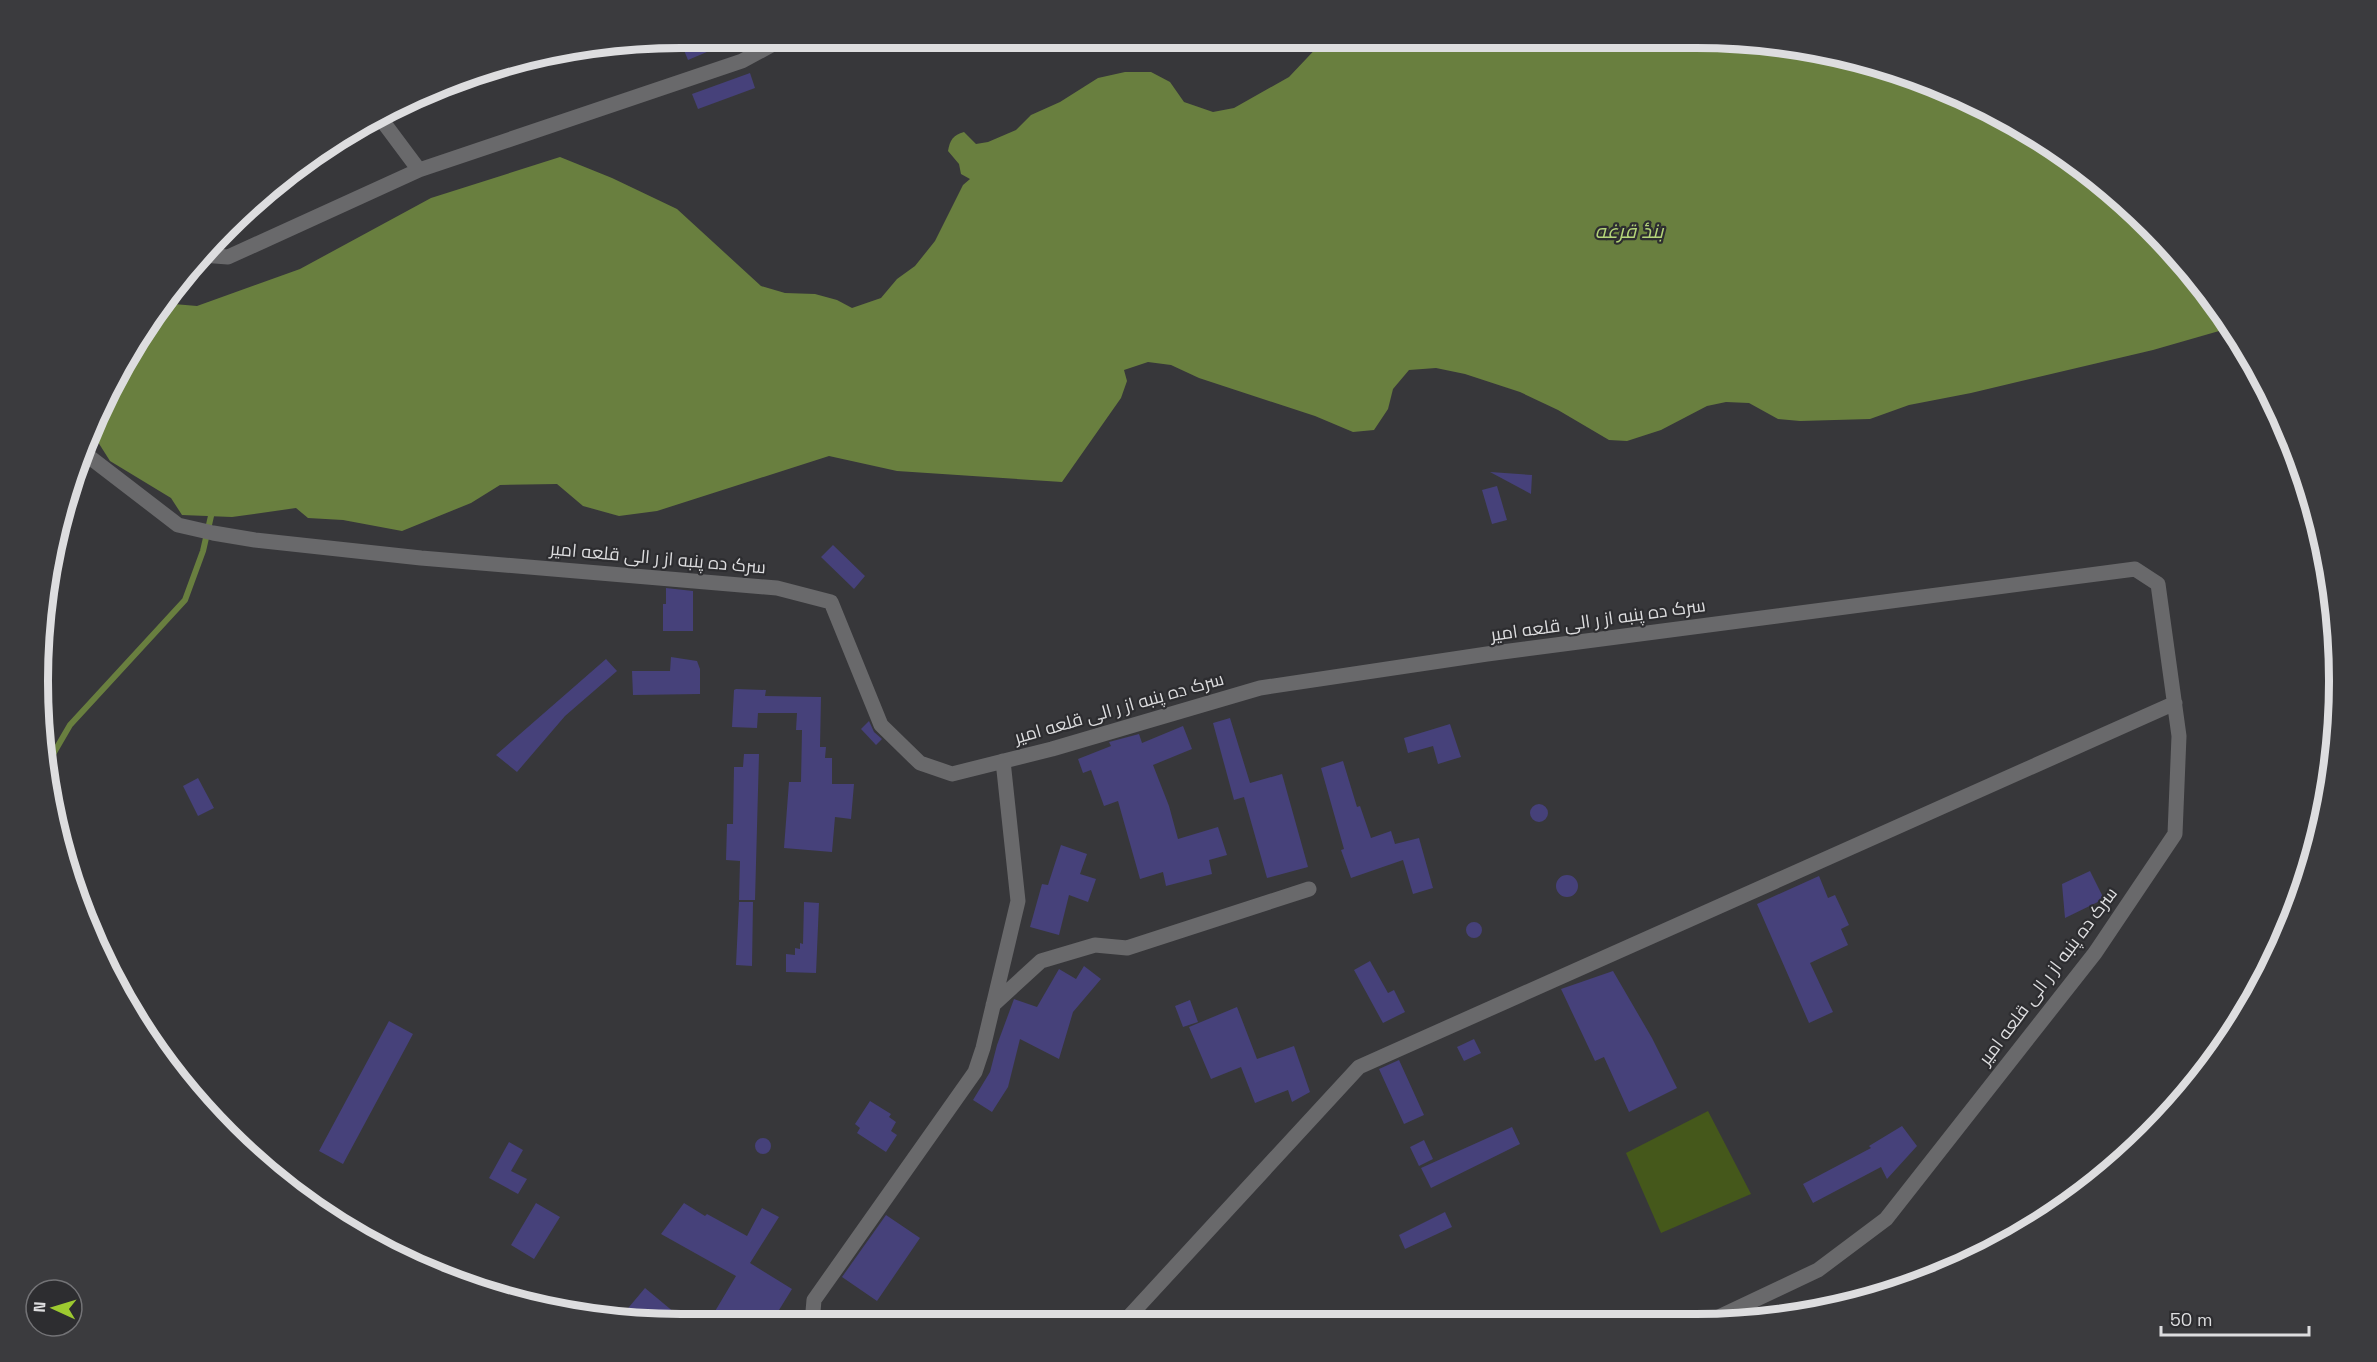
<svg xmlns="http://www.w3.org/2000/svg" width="2377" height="1362" font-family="'Space Grotesk',Cairo,sans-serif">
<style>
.green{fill:#45581b}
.water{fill:#697f3f}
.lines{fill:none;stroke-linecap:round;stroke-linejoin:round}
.stream{stroke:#697f3f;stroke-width:6}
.building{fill:#46417a}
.minor{stroke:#69696b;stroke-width:15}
.labels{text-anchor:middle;stroke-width:4.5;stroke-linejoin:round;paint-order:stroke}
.street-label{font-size:18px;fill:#dddddf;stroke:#2d2d30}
.water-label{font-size:20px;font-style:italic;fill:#b4d479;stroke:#2d2d30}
.rim{fill:none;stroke:#dddddf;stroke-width:8}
</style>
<rect width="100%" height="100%" fill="#37373a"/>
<!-- green -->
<path class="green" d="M1708 1111 1751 1194 1661 1233 1626 1153Z"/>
<!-- water -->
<path class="water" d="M1738 39 1903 72 2053 146 2151 226 2233 327 2153 350 1971 393 1909 405 1870 419 1800 421 1778 419 1749 403 1726 402 1707 406 1661 430 1627 441 1609 440 1558 410 1520 392 1465 374 1436 368 1409 370 1393 389 1388 409 1374 430 1353 432 1315 416 1199 378 1171 365 1148 362 1124 370 1127 381 1121 398 1062 482 897 471 829 456 657 511 619 516 583 506 557 484 500 485 471 503 402 531 343 520 308 518 296 508 232 517 182 515 171 498 110 461 91 431C108 386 132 341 162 303L197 306 300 269 431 198 560 157 612 178 677 209 761 286 785 293 815 294 837 300 852 308 881 298 897 279 915 266 935 241 963 185 970 179 961 174 959 164 948 151C950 140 953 135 964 132L976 144 988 142 1016 130 1031 115 1060 102 1098 78 1125 72H1151L1170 82 1184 102 1213 112 1234 108 1289 77 1324 40Z"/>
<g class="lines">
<!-- stream -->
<path class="stream" d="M45 768 70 725 185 600 203 551 211 516"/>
</g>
<!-- building -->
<path class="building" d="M681 43H728L688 60Z
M750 73 755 88 698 109 692 94Z
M1490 472 1532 475 1531 494Z
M1497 486 1507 520 1492 524 1482 490Z
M833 545 865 576 854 589 821 557Z
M666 588 693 591V631H663V604H666Z
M671 657 697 661 700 669V694L633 695 632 671H670Z
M606 659 617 671 565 716 517 772 496 755Z
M736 689 766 690 765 696 821 697 820 747H826L825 758H832V784H854L851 819 835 817 832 852 784 848 789 782H801L802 730H796L797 713H758L757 728 732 727 734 690Z
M1230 718 1250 783 1282 774 1308 867 1267 878 1244 797 1234 800 1213 723Z
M869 721 874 732 882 739 876 745 861 729Z
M1450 724 1461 757 1438 764 1433 746 1408 753 1404 738Z
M1183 726 1192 749 1153 765 1169 806 1178 839 1218 827 1227 855 1209 860 1212 874 1166 886 1163 872 1140 879 1118 801 1104 806 1091 770 1083 773 1078 759 1111 746 1109 742 1139 734 1142 743Z
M744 754H759L755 900H739L740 861 726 860 727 824H733L734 767H743Z
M1343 761 1357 807 1360 806 1371 838 1391 831 1395 844 1419 838 1433 888 1413 894 1403 860 1351 878 1341 850 1344 849 1321 768Z
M198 778 214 808 198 816 183 786Z
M1530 813a9 9 0 1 1 18 0a9 9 0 1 1-18 0Z
M1061 845 1087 854 1080 874 1096 879 1088 902 1069 895 1059 935 1030 927 1042 884 1048 885Z
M2090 871 2104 899 2065 918 2062 884Z
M1556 886a11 11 0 1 1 22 0a11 11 0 1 1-22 0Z
M1819 876 1828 898 1835 895 1849 925 1841 929 1848 945 1810 963 1833 1012 1809 1023 1757 904Z
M739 902H753L752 966 736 965Z
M804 902 819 903 816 973 786 972V954L795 955V948L800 949V943L803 944Z
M1466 930a8 8 0 1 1 16 0a8 8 0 1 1-16 0Z
M1370 961 1388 993 1394 990 1405 1012 1383 1023 1354 970Z
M1084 966 1101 979 1073 1012 1059 1059 1020 1039 1008 1087 992 1112 973 1100 990 1072 997 1045 1014 999 1037 1007 1059 969 1076 979Z
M1613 971 1652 1038 1677 1088 1629 1112 1604 1057 1595 1061 1561 989Z
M1190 1000 1198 1022 1183 1027 1175 1006Z
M1237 1007 1257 1059 1294 1046 1310 1092 1292 1102 1288 1090 1255 1103 1241 1067 1211 1079 1189 1027Z
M389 1021 413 1034 343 1164 319 1151Z
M1474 1039 1481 1053 1464 1061 1457 1047Z
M1399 1060 1424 1115 1404 1124 1379 1069Z
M870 1101 891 1114 889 1117 896 1122 891 1131 897 1135 886 1152 857 1133 860 1128 855 1124Z
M1902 1126 1917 1146 1887 1179 1881 1167 1813 1203 1803 1184 1871 1148 1869 1146Z
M1512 1127 1520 1144 1431 1188 1421 1168Z
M755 1146a8 8 0 1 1 16 0a8 8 0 1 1-16 0Z
M1424 1140 1433 1159 1419 1166 1410 1147Z
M509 1142 523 1150 511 1171 527 1179 518 1194 489 1178Z
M536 1203 560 1217 534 1259 511 1245Z
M684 1203 705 1216 707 1214 747 1236 762 1208 779 1217 750 1263 792 1289 771 1323H708L736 1276 661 1234Z
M1445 1212 1452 1227 1405 1249 1399 1235Z
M886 1215 920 1238 877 1301 842 1277Z
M645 1288 687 1323H639L619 1319Z"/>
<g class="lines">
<!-- minor -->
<path class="minor" d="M378 115 419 170
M202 255 228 257 419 170 742 61 777 42
M83 452 178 525 213 533 255 540 421 558 777 588 831 602 881 725 920 763 952 774 1052 749 1260 688 1487 654 2135 569 2158 584 2179 736 2175 834 2095 953 1886 1219 1818 1270 1706 1323
M993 1005 1041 961 1095 945 1127 948 1309 889
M812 1323 814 1300 975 1072 983 1048 1018 901 1003 761
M1123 1323 1359 1067 2175 703"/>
</g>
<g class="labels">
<!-- street labels -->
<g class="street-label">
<text transform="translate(658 558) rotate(5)" y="6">سرک ده پنبه از ر الی قلعه امیر</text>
<text transform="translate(1598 620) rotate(-8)" y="6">سرک ده پنبه از ر الی قلعه امیر</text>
<text transform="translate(1119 708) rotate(-16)" y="6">سرک ده پنبه از ر الی قلعه امیر</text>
<text transform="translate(2048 976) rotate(-53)" y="6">سرک ده پنبه از ر الی قلعه امیر</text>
</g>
<!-- water labels -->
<g class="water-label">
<text x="1629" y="238">بندٔ قرغه</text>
</g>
</g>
<!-- crop -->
<path d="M0 0H2377V1362H0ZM681 48H1696A633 633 0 0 1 2329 681V681A633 633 0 0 1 1696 1314H681A633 633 0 0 1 48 681V681A633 633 0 0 1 681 48Z" fill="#3b3b3e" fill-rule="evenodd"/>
<path class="rim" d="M681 48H1696A633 633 0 0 1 2329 681V681A633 633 0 0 1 1696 1314H681A633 633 0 0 1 48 681V681A633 633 0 0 1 681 48Z"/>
<!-- north arrow -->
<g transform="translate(54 1308) rotate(274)"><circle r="28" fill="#2d2d30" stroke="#737376" stroke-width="1.5"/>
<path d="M0-4.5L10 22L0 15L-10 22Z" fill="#9dca30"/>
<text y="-9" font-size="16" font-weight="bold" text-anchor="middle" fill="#dddddf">N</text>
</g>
<!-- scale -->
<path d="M2161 1326v9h148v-9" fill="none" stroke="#dddddf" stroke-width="3"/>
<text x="2170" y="1326" font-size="18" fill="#dddddf" stroke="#2d2d30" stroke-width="4.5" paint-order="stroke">50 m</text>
</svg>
